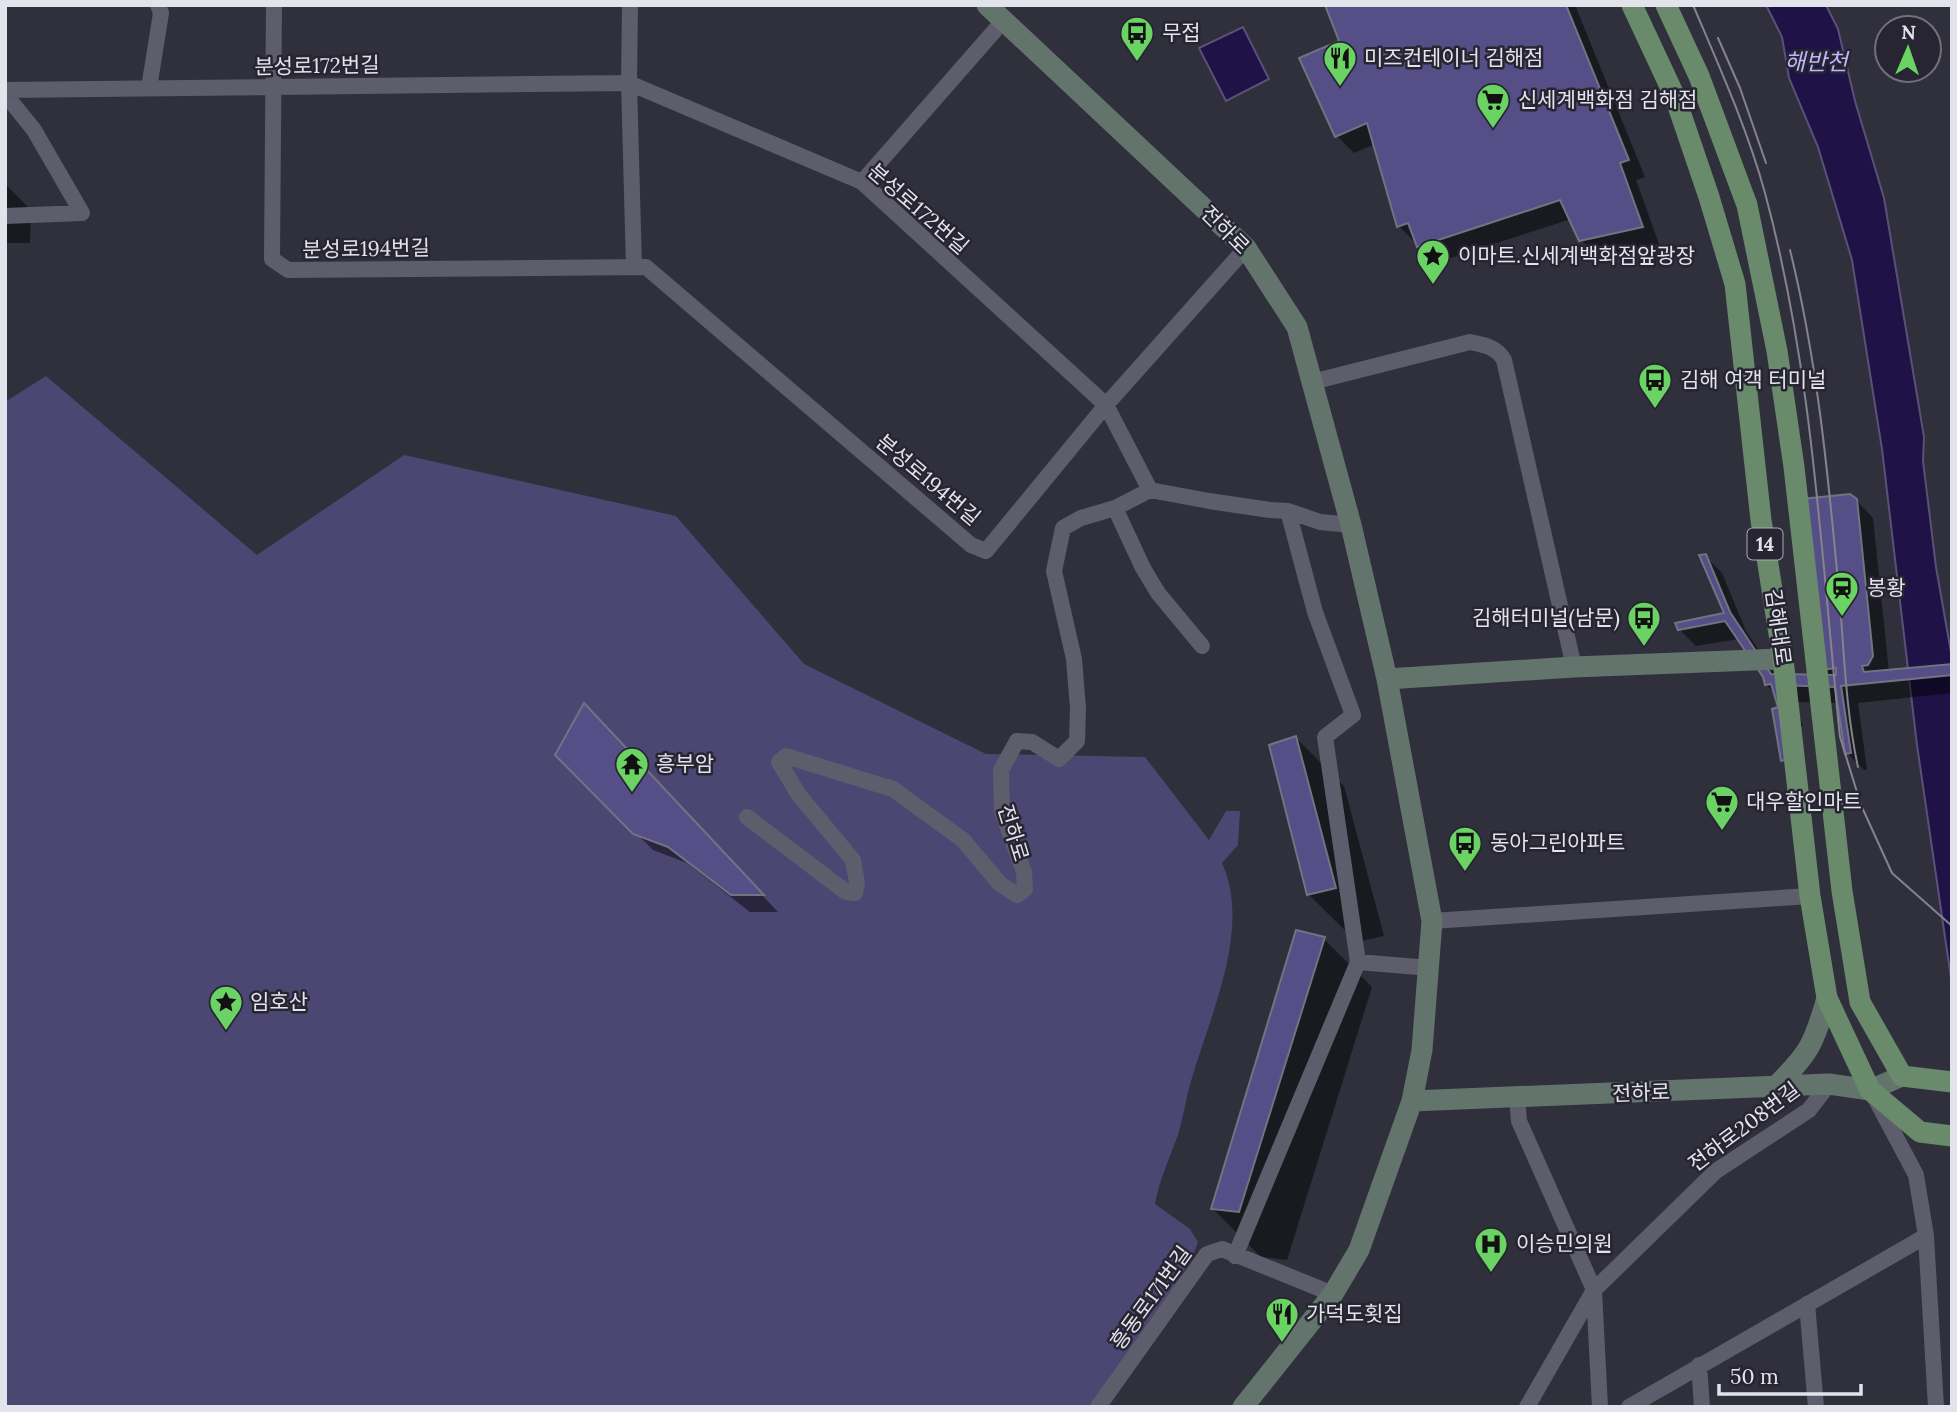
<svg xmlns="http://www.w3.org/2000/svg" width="1957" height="1412" font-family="Lora,'Noto Sans KR',serif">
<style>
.green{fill:#4c4772}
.water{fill:#1f1246;stroke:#5a5178;stroke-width:2}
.shadow{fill:#0007}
.building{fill:#564e87;stroke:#737281;stroke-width:2}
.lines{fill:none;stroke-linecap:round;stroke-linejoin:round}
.street{stroke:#5e5d6c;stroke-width:16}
.secondary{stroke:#63746c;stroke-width:21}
.primary{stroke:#698a6b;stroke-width:21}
.tram{stroke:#84838e;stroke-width:2}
.labels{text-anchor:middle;stroke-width:5;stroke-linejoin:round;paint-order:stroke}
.shield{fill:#262531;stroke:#aaaab3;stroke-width:2}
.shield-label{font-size:19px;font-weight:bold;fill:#e3e3eb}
.poi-label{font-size:21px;fill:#e3e3eb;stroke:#262531;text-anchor:start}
.street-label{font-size:21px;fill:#e3e3eb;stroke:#262531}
.water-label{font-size:23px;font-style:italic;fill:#bdb6fc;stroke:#262531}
</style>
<rect width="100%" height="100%" fill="#302f3c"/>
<!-- green -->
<path class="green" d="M46 376 257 555 404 455 676 516 804 664 986 754 1145 757 1209 840 1226 811H1240L1238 845 1222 863C1252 929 1210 1015 1191 1081 1185 1101 1183 1123 1175 1143 1167 1164 1159 1182 1155 1204L1190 1229 1198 1242 1194 1253 1125 1378 1089 1407H5V402Z"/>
<!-- water -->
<path class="water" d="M1766 5H1826L1838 29 1855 101 1884 198 1924 437 1923 461 1936 567 1952 658V985L1917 745 1882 449 1852 260 1818 147 1789 78 1782 37Z
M1243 27 1269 79 1226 101 1199 48Z"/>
<!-- shadow -->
<path class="shadow" d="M1327 5H1575L1645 177 1636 180 1659 244 1598 257 1581 240 1571 219 1435 263 1399 226 1375 144 1354 153 1337 136 1341 41Z
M5 184 31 210 30 243H5Z
M1856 500 1873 518 1889 672 1952 666V693L1858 703 1867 770H1864L1847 753 1839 703 1794 702 1803 726 1796 729 1800 777 1783 760 1780 708 1776 694 1766 685 1765 676 1739 639 1696 646 1679 629 1726 614 1705 556 1722 573 1746 631 1776 676H1828L1818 666Z
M601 723 778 912H750L687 863 653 850 557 754Z
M1296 738 1344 786 1384 936 1357 942 1308 894Z
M1324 939 1372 987 1287 1260 1261 1257 1213 1209Z"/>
<!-- building -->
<path class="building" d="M1325 5H1566L1629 160 1620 163 1643 227 1579 241 1560 200 1417 247 1408 223 1397 227 1367 123 1335 137 1299 58 1339 41Z
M1850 494 1857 499 1873 656 1868 665 1862 666 1864 672 1952 664V675L1841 686 1851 753 1845 754 1835 687 1779 685 1788 759 1781 761 1772 709 1778 707 1771 684 1765 685 1763 677 1725 621 1678 630 1675 623 1724 613 1699 555 1706 554 1730 612 1771 674 1836 675V668L1821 670 1802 499Z
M584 703 764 895H731L668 847 633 834 555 755Z
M1296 736 1336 888 1307 895 1269 745Z
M1296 930 1325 937 1239 1212 1211 1209Z"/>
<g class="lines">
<!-- street -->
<path class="street" d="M274 5 272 259 288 270 646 267 971 545 986 551 1106 405 1246 248
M630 5 629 83 634 267
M149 88 161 13 158 5
M5 90 629 83 862 182 1106 405 1150 490
M5 94 34 130 82 213 5 216
M862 182 1004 20
M1312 382 1470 342C1484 345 1497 347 1504 360L1574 667
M1115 508 1143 568 1158 593 1202 646
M747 817 846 892 855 893 857 883 853 860 799 795 779 762 786 756 893 789 963 840 1000 884 1017 895 1025 889 1024 872 1002 811 1001 770 1017 741 1032 742 1059 759 1077 741 1078 708 1074 659 1054 571 1063 528 1081 518 1115 508 1150 490 1209 501 1270 510 1288 511 1320 522 1351 525
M1432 921 1810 896
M1358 962 1430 968
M1517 1097 1519 1121 1594 1290 1600 1407
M1875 1098 1916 1175 1926 1236 1936 1407
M1235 1256 1358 962 1325 737 1353 715 1315 612 1288 511
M1807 1304 1816 1407
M1699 1365 1702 1407
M1098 1407 1207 1254 1222 1249 1333 1294
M1527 1407 1594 1290 1716 1171 1809 1110 1829 1084
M1629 1407 1926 1236"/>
<!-- secondary -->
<path class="secondary" d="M987 5 1246 248 1297 327 1351 525 1387 679 1432 921 1422 1050 1412 1101 1359 1250 1333 1294 1243 1407
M1387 679 1574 667 1783 659
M1774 1088C1809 1054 1814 1044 1827 998
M1412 1101 1829 1084 1870 1090 1902 1076"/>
<!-- primary -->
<path class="primary" d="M1632 5 1675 97 1709 197 1735 284 1761 520 1783 659 1810 896 1827 998 1870 1090 1920 1132 1952 1136
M1666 5 1699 76 1747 205 1777 351 1794 467 1842 891 1860 1002 1902 1076 1952 1082"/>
<!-- tram -->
<path class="tram" d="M1693 5C1719 66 1747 128 1765 193 1813 370 1821 555 1840 737L1861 805 1892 873 1952 926
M1718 38 1740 88 1766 163
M1790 250C1816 355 1827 464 1837 571 1844 636 1844 703 1858 767"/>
</g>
<!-- icons -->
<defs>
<symbol id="bus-pin" viewBox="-11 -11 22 30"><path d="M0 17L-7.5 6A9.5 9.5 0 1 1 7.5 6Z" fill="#6ad364" stroke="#262531"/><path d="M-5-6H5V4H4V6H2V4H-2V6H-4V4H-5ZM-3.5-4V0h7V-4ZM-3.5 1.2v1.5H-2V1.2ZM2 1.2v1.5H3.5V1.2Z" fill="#111"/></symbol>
<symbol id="restaurant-pin" viewBox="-11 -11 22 30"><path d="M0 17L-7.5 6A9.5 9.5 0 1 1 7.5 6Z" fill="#6ad364" stroke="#262531"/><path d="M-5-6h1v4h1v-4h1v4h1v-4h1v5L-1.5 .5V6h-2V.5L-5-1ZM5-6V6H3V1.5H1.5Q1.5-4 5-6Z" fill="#111"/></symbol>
<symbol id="supermarket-pin" viewBox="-11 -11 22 30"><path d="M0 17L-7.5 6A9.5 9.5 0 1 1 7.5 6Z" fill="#6ad364" stroke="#262531"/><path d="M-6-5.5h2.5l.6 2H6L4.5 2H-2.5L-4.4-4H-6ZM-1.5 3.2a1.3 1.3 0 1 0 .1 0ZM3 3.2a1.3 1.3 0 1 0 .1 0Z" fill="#111"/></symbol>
<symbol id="sight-pin" viewBox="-11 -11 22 30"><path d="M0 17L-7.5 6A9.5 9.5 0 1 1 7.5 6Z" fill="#6ad364" stroke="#262531"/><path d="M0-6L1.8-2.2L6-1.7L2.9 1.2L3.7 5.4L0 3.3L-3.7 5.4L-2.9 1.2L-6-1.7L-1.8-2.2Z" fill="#111"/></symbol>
<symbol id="station-pin" viewBox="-11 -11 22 30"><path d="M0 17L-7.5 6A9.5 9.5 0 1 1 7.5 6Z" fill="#6ad364" stroke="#262531"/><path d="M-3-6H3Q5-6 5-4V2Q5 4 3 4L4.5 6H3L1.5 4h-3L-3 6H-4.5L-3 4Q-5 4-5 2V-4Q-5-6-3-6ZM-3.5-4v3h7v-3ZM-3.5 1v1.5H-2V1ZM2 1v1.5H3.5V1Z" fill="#111"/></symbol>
<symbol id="temple-pin" viewBox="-11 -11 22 30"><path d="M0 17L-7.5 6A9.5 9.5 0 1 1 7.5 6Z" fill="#6ad364" stroke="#262531"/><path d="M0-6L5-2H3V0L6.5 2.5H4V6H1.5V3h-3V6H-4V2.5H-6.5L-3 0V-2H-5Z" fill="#111"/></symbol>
<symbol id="hospital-pin" viewBox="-11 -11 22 30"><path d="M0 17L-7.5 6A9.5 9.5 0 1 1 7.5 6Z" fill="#6ad364" stroke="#262531"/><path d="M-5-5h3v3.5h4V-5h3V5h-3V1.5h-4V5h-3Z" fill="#111"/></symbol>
</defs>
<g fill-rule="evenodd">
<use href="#bus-pin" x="1118" y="14" width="38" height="52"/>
<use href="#restaurant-pin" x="1321" y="39" width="38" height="52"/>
<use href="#supermarket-pin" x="1474" y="81" width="38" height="52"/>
<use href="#sight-pin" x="1414" y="237" width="38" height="52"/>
<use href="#bus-pin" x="1636" y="361" width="38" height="52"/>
<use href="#station-pin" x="1823" y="569" width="38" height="52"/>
<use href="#bus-pin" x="1625" y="599" width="38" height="52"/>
<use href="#temple-pin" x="613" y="745" width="38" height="52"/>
<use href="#supermarket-pin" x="1703" y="783" width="38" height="52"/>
<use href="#bus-pin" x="1446" y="824" width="38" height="52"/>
<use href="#sight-pin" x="207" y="983" width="38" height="52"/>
<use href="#hospital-pin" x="1472" y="1225" width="38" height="52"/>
<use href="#restaurant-pin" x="1263" y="1295" width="38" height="52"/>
</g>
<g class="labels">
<!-- shield labels -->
<rect class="shield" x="1747.5" y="528.5" width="35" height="31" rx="5"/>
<g class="shield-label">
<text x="1765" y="551">14</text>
</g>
<!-- poi labels -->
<g class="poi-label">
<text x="1162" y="40">무접</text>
<text x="1364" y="65">미즈컨테이너 김해점</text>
<text x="1518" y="107">신세계백화점 김해점</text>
<text x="1458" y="263">이마트.신세계백화점앞광장</text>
<text x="1680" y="387">김해 여객 터미널</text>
<text x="1867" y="595">봉황</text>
<text x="1620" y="625" text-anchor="end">김해터미널(남문)</text>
<text x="656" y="771">흥부암</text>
<text x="1746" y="809">대우할인마트</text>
<text x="1490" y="850">동아그린아파트</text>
<text x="250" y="1009">임호산</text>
<text x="1516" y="1251">이승민의원</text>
<text x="1306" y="1321">가덕도횟집</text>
</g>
<!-- street labels -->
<g class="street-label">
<text transform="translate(317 66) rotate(-1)" y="7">분성로172번길</text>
<text transform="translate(918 209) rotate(41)" y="7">분성로172번길</text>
<text transform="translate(1225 230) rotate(45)" y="7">전하로</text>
<text transform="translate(366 249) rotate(-1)" y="7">분성로194번길</text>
<text transform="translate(928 480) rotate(40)" y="7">분성로194번길</text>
<text transform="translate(1778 627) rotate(82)" y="7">김해대로</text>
<text transform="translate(1013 833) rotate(73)" y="7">전하로</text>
<text transform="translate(1641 1093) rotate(-2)" y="7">전하로</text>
<text transform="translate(1744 1127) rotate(-37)" y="7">전하로208번길</text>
<text transform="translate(1151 1298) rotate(-54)" y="7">흥동로171번길</text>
</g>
<!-- water labels -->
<g class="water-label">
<text x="1816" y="70">해반천</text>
</g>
</g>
<!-- border -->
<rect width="1957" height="1412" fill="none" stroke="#e3e3eb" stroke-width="14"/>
<!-- north arrow -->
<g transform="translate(1908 49) rotate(2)"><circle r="33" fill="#262531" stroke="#72717b" stroke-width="2"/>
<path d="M0-5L12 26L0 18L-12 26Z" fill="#6ad364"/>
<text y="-10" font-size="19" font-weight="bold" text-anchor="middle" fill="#e3e3eb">N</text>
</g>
<!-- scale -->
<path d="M1719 1384v10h142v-10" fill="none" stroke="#e3e3eb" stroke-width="3.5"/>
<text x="1730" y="1384" font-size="21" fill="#e3e3eb" stroke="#262531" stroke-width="5" paint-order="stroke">50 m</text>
</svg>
